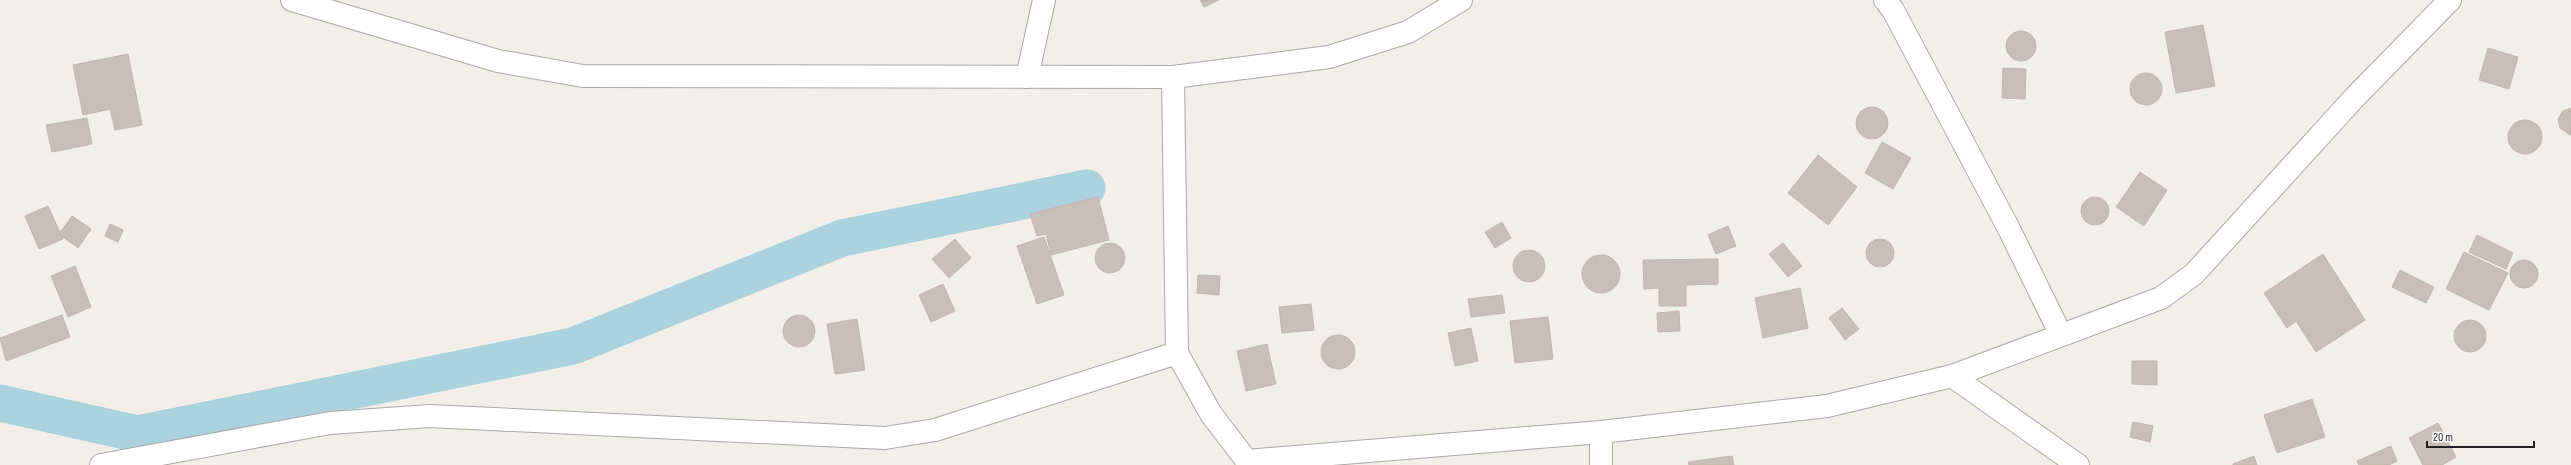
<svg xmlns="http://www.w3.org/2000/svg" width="2571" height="465" font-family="'Sofia Sans Condensed',sans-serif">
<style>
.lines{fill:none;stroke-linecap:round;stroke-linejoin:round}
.canal{stroke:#aad3df;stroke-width:37}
.building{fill:#c7bfb8;stroke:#c4b6ab}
.minor-casing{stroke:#a9a9a9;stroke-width:24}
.tertiary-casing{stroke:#a9a9a9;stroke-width:24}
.minor{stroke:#fff;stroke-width:22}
.tertiary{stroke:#fff;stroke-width:22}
</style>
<rect width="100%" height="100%" fill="#f2efe9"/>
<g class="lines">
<!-- canal -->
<path class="canal" d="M0 403 138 434 573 346 842 238 1087 188"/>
</g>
<!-- building -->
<path class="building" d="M1200 0H1219L1204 7Z
M2203 25 2215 86 2176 93 2165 32Z
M2006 46a15 15 0 1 1 30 0a15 15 0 1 1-30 0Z
M2488 48 2518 57 2509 89 2479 80Z
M128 54 142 125 115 130 110 109 83 115 73 65Z
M2003 68 2026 69 2025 99 2002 98Z
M2130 89a16 16 0 1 1 32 0a16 16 0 1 1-32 0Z
M1856 123a16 16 0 1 1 32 0a16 16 0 1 1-32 0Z
M2571 108V135H2570L2560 128 2558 119 2563 111Z
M87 118 92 144 52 152 46 125Z
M2508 137a17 17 0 1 1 34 0a17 17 0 1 1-34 0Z
M1882 142 1911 158 1893 189 1865 173Z
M1818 155 1857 187 1828 225 1788 193Z
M2140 172 2167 190 2144 226 2116 207Z
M2081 211a14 14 0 1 1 28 0a14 14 0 1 1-28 0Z
M1098 197 1109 240 1051 255 1046 234 1037 236 1030 214Z
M48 206 63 239 39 249 25 216Z
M72 216 91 229 78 248 59 234Z
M1502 222 1511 238 1495 248 1485 232Z
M110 224 123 230 118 242 105 236Z
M1728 226 1736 246 1716 254 1708 235Z
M2477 235 2513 253 2506 269 2469 252Z
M1044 237 1064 295 1037 304 1017 246Z
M1866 253a14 14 0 1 1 28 0a14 14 0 1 1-28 0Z
M955 239 971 258 949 278 932 259Z
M1095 258a15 15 0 1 1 30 0a15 15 0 1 1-30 0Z
M1783 243 1802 266 1788 277 1769 254Z
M1513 266a16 16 0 1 1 32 0a16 16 0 1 1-32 0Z
M2464 252 2508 273 2489 310 2446 289Z
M2323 254 2365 320 2316 352 2296 321 2287 328 2264 293Z
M1582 274a19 19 0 1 1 38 0a19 19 0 1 1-38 0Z
M1718 259V284L1686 285V306H1659V288L1644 289 1643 260Z
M2510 274a14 14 0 1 1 28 0a14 14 0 1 1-28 0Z
M75 266 91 307 68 317 51 276Z
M2400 270 2434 287 2426 303 2392 287Z
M1198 275 1220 276 1219 295 1197 293Z
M943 284 955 311 931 322 919 295Z
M1800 288 1808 328 1763 338 1755 298Z
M1502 295 1505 313 1471 317 1468 299Z
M1311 304 1314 330 1282 333 1279 307Z
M1842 308 1859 329 1845 340 1829 318Z
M1679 311 1680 331 1658 332 1657 313Z
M783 331a16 16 0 1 1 32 0a16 16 0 1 1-32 0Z
M62 315 70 337 6 361 0 338Z
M1548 317 1553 359 1515 363 1510 321Z
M857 319 865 370 835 374 827 324Z
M2454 336a16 16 0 1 1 32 0a16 16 0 1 1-32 0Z
M1471 328 1478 361 1455 366 1448 333Z
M1321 352a17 17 0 1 1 34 0a17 17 0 1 1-34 0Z
M1267 344 1276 384 1246 391 1237 351Z
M2132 361H2157V385L2132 384Z
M2312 399 2325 437 2277 453 2264 415Z
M2133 422 2153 426 2150 442 2130 437Z
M2438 423 2456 457 2442 465H2423L2409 438Z
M2391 446 2397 461 2389 465H2359L2357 461Z
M1732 456 1734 465H1689L1688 462Z
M2254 456 2257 465H2233V464Z"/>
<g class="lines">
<defs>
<path id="minor" d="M1885 0 1893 10 2009 229 2061 335
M1027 77 1044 0
M1173 77 1177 353 1211 414 1250 465
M1952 376 2078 465
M1601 432V465
M1246 461 1601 432 1827 406 1952 376 2161 298 2194 274 2355 97 2450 0
M101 465 330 423 430 416 885 438 935 430 1177 353"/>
<path id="tertiary" d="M292 0 498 61 583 76 1173 77 1329 57 1408 32 1461 0"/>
</defs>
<!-- minor casing -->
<use href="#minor" class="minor-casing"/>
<!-- tertiary casing -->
<use href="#tertiary" class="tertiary-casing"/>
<!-- minor -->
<use href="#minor" class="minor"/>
<!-- tertiary -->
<use href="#tertiary" class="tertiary"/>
</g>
<!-- scale -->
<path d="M2427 441v6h107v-6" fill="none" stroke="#222222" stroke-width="2"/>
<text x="2433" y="441" font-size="12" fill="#222222" stroke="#ffffff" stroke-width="3" paint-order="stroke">20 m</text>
</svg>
